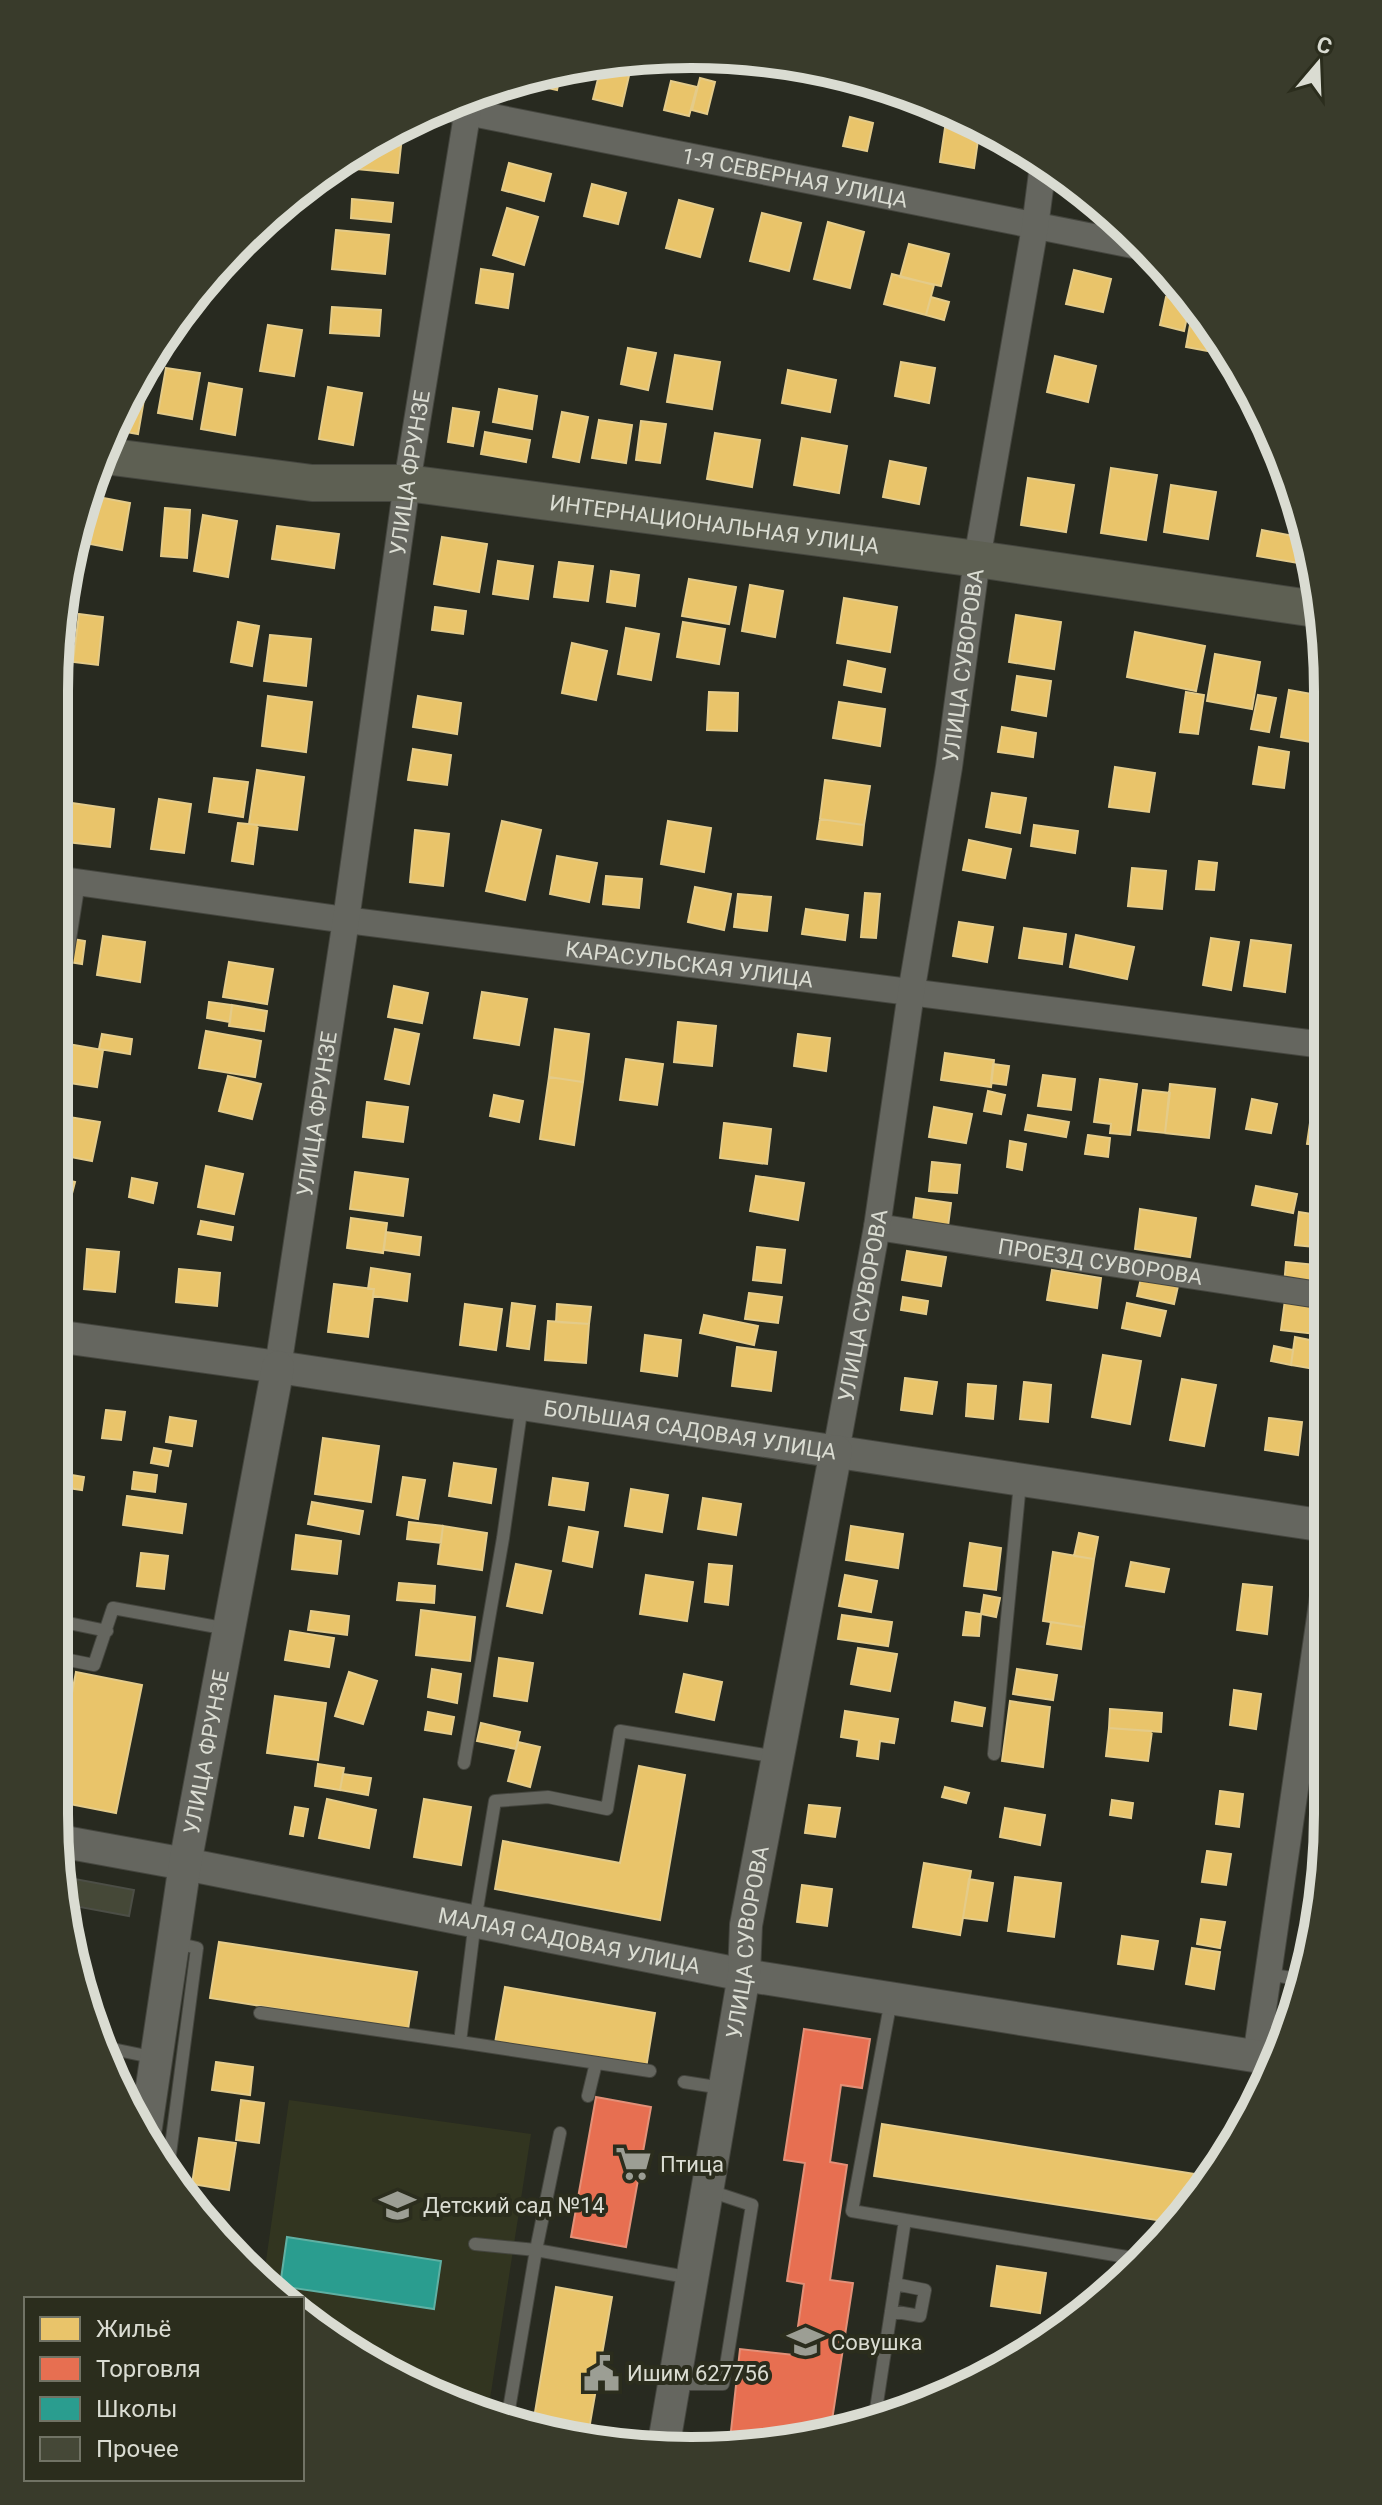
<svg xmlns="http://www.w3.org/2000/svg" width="1382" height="2505" font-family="Roboto,sans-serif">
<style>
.built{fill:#323520}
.homes{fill:#e9c46a;stroke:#e4cb89;stroke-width:2}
.shops{fill:#e76f51;stroke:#e39078;stroke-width:2}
.schools{fill:#2a9d8f;stroke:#5fb0a3;stroke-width:2}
.building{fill:#454837;stroke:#4c4e46;stroke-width:2}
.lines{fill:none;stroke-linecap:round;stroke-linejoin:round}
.service-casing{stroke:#45463f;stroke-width:14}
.minor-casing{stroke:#45463f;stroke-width:28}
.tertiary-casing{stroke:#45463f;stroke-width:34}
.secondary-casing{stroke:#45463f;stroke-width:38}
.service{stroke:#65665f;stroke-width:12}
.minor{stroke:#65665f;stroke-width:26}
.tertiary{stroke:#65665f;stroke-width:32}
.secondary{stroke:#5e6053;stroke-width:36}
.labels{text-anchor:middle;stroke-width:8;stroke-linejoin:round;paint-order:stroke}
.street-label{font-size:22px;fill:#dadcd2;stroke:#2b2d1d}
.poi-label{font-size:22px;fill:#dadcd2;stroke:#2b2d1d;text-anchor:start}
.rim{fill:none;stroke:#dadcd2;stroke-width:10}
</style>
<rect width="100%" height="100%" fill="#282a20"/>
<!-- built -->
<path class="built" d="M289 2100 531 2134 488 2412 337 2344 302 2311V2299H289L264 2275Z"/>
<!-- homes -->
<path class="homes" d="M610 62 631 67 622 106 593 99 602 63Z
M561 70 557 90 517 81 518 79 526 76Z
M700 78 715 82 707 114 692 110Z
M671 81 697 87 689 116 664 110Z
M850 117 873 123 867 151 843 146Z
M945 128 979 133 974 168 940 162Z
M371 144 401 146 398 173 357 169 359 151Z
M509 163 551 174 544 201 502 190Z
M592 184 626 193 618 224 584 216Z
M352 199 393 203 391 222 351 218Z
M679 200 713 209 700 257 666 248Z
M507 208 538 217 524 265 493 255Z
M762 213 801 223 789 271 750 261Z
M828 222 864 232 850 288 814 279Z
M336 230 389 235 385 274 332 269Z
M909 244 949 254 941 286 900 277Z
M481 269 513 274 508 308 476 303Z
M1074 270 1111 279 1103 312 1066 304Z
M892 274 934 285 926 315 884 304Z
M931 297 949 302 944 320 926 315Z
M1166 297 1190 303 1184 331 1160 325Z
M332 307 381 310 379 336 330 333Z
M268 325 302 330 294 376 260 371Z
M1190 325 1212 329 1208 351 1186 347Z
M628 348 656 353 648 390 621 384Z
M675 355 720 362 712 409 667 402Z
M1055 356 1096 366 1088 402 1047 392Z
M901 362 935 368 929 403 895 396Z
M166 368 200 373 192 419 158 413Z
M788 370 836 380 830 412 782 403Z
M209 383 242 389 235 435 201 429Z
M134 386 146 388 138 434 115 430Z
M328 387 362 393 353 445 319 439Z
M499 389 537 396 532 429 493 422Z
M453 408 479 412 473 446 448 442Z
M562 412 588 417 579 462 553 457Z
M599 420 632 425 626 463 592 458Z
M641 421 666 424 660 463 636 460Z
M485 432 530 440 526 462 481 454Z
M715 433 760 440 752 487 707 479Z
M802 438 847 446 839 493 794 485Z
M890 461 926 468 919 504 883 497Z
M1111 468 1157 475 1146 540 1101 533Z
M1028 478 1074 485 1066 532 1021 525Z
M1171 485 1216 492 1208 539 1164 532Z
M93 496 130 503 122 550 85 543Z
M165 508 190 510 187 558 161 556Z
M203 515 237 521 228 577 194 571Z
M277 526 339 534 334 568 272 559Z
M1262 530 1304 538 1299 563 1257 556Z
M442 537 487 544 479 592 434 584Z
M72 550 83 552 80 581 67 579Z
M498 561 533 566 528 599 493 594Z
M559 562 593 566 588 601 554 597Z
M611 571 639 575 635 606 607 602Z
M689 579 736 587 729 624 682 616Z
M750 585 783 591 775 637 742 631Z
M844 598 897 607 890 652 837 643Z
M435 607 466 611 463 634 432 630Z
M79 614 103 617 98 665 73 662Z
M1016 615 1061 622 1054 669 1009 662Z
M238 622 259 626 252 666 231 662Z
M683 622 725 629 719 664 677 657Z
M626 628 659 634 651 680 618 674Z
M1135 632 1205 646 1196 691 1127 677Z
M270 635 311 639 306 686 264 681Z
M572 643 607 651 596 700 562 693Z
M1215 654 1260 662 1252 709 1207 701Z
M848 661 885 669 881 692 844 685Z
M1017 676 1051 681 1046 716 1012 710Z
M1289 690 1323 696V744L1281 737Z
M709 692 738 693 737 731 707 730Z
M1186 692 1204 695 1198 734 1180 732Z
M1258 695 1276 698 1269 732 1251 729Z
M268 696 312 702 306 752 262 746Z
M418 696 461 703 457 734 413 727Z
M839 702 885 709 880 746 833 738Z
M1002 727 1036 733 1033 757 998 752Z
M1259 747 1289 752 1284 788 1253 784Z
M413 749 451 755 447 785 408 780Z
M1115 767 1155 773 1149 812 1109 807Z
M257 770 304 777 297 830 249 824Z
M214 778 248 782 243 817 209 812Z
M825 780 870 786 864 825 820 819Z
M992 793 1026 798 1020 833 986 827Z
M159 799 191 804 184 853 151 849Z
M72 803 114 809 110 847 67 842Z
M820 819 864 825 862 845 817 839Z
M502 821 541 830 525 900 486 891Z
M668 821 711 828 704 872 661 864Z
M238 823 258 825 253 864 232 861Z
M1034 825 1078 831 1075 853 1031 846Z
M415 830 449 834 443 886 410 882Z
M969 840 1011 849 1005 878 963 870Z
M557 856 597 863 589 902 550 894Z
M1199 861 1217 863 1214 890 1196 889Z
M1132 868 1166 871 1162 909 1128 906Z
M606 876 642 879 639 908 603 904Z
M695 887 731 894 724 930 688 922Z
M865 893 880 894 876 938 861 937Z
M738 894 771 897 767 931 734 927Z
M806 909 848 915 845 940 802 934Z
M959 922 993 927 987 962 953 956Z
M1024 928 1066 934 1062 964 1019 958Z
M1076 935 1134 947 1127 979 1070 967Z
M103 936 145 942 140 982 97 975Z
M1211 938 1239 942 1231 990 1203 985Z
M73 939 85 941 82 964 69 962Z
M1251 940 1291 945 1285 992 1244 986Z
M229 962 273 969 267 1004 223 997Z
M394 986 428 993 422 1023 388 1017Z
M482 992 527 999 519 1045 474 1038Z
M209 1002 232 1005 230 1022 207 1018Z
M232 1005 267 1011 264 1031 229 1026Z
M678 1022 716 1026 712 1066 674 1062Z
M395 1029 419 1034 409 1084 385 1079Z
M555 1029 589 1034 583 1082 549 1077Z
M206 1031 261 1041 255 1077 199 1068Z
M102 1034 132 1039 130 1054 99 1049Z
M798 1034 830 1038 826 1071 794 1066Z
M68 1044 103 1050 97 1087 62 1082Z
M945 1053 994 1060 991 1087 941 1080Z
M626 1059 663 1064 657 1105 620 1100Z
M993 1064 1009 1066 1006 1085 991 1083Z
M1043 1075 1075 1079 1071 1110 1038 1106Z
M228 1076 261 1084 252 1119 219 1111Z
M549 1077 583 1082 574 1145 540 1139Z
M1100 1079 1137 1084 1130 1135 1110 1133 1111 1124 1094 1122Z
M1170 1084 1215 1089 1209 1138 1165 1133Z
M1143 1090 1170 1093 1165 1133 1138 1130Z
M988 1091 1005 1095 1001 1114 984 1111Z
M494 1095 523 1101 519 1122 490 1116Z
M1252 1099 1277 1104 1271 1133 1246 1129Z
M367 1102 408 1107 403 1142 363 1137Z
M934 1107 972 1114 966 1143 929 1137Z
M1312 1109 1324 1110V1146L1307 1144Z
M1028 1115 1069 1122 1066 1137 1025 1130Z
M63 1116 100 1122 92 1161 55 1154Z
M724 1123 771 1129 767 1164 720 1158Z
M1088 1135 1110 1138 1108 1157 1085 1154Z
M1010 1141 1026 1144 1022 1170 1007 1167Z
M932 1162 960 1165 957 1193 929 1191Z
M206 1166 243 1174 234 1214 198 1207Z
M355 1172 408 1179 403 1216 350 1209Z
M756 1176 804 1183 798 1220 750 1211Z
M55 1177 75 1182 68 1209 55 1206Z
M132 1178 157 1183 153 1203 129 1197Z
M1256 1186 1297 1194 1293 1213 1252 1205Z
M916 1198 951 1203 948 1226 913 1221Z
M1140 1209 1196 1218 1190 1257 1135 1249Z
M1299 1212 1325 1216V1248L1295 1245Z
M351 1218 387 1223 383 1253 347 1248Z
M201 1221 233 1227 231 1240 198 1234Z
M386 1232 421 1237 419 1255 384 1250Z
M757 1247 785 1250 781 1283 753 1280Z
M87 1249 119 1252 115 1292 84 1289Z
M907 1251 946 1257 941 1286 902 1280Z
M1286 1262 1325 1266V1291L1284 1286Z
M371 1268 410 1274 407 1301 373 1296 374 1289H368Z
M179 1269 220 1273 217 1306 176 1302Z
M1052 1270 1101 1278 1097 1308 1047 1300Z
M1141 1278 1178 1286 1174 1304 1137 1296Z
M334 1284 374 1289 368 1337 328 1332Z
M749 1293 782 1297 778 1323 745 1319Z
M903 1297 928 1301 926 1314 901 1310Z
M1285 1300 1320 1305 1316 1334 1281 1330Z
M512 1303 535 1306 529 1349 507 1346Z
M1127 1303 1166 1311 1160 1336 1122 1328Z
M465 1304 502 1309 496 1350 460 1345Z
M557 1304 591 1307 589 1324 556 1322Z
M704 1315 758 1326 754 1345 700 1333Z
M548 1321 589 1324 586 1363 545 1360Z
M645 1335 681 1340 677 1376 641 1371Z
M1295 1337 1320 1342 1315 1369 1291 1365Z
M1274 1346 1293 1350 1291 1365 1271 1361Z
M737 1347 776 1352 771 1391 732 1386Z
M1103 1355 1141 1361 1130 1424 1092 1417Z
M905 1378 937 1382 932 1414 901 1410Z
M1182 1379 1216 1385 1204 1446 1170 1440Z
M1024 1382 1051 1385 1048 1422 1020 1419Z
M968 1384 996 1386 993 1419 966 1416Z
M106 1410 125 1412 121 1440 102 1438Z
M170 1417 196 1421 192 1446 166 1442Z
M1269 1418 1302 1422 1298 1455 1265 1450Z
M323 1438 379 1446 371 1502 315 1494Z
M154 1448 171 1451 168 1466 151 1463Z
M454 1463 496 1469 491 1503 449 1496Z
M54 1472 84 1477 82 1490 54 1486Z
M134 1472 157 1475 155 1492 132 1489Z
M403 1477 425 1480 418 1519 397 1515Z
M553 1478 588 1483 584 1510 549 1505Z
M631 1489 668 1495 662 1532 625 1526Z
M127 1496 186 1504 182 1533 123 1525Z
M703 1498 741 1504 736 1535 698 1529Z
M312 1502 363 1511 359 1534 308 1524Z
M409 1522 443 1526 441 1543 407 1539Z
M443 1526 487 1533 482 1570 438 1564Z
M851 1526 903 1534 898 1568 846 1560Z
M569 1527 598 1532 592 1567 563 1561Z
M1079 1533 1098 1537 1094 1559 1074 1556Z
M296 1535 341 1541 337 1574 292 1569Z
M970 1543 1001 1548 996 1590 964 1586Z
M1053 1552 1094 1559 1084 1627 1043 1621Z
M141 1553 168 1556 164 1589 137 1586Z
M1131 1562 1169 1569 1164 1592 1126 1586Z
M516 1564 551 1571 542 1613 507 1606Z
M709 1564 732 1566 728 1605 705 1602Z
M646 1575 693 1582 687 1621 640 1614Z
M845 1575 877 1581 871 1612 839 1606Z
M399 1583 435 1586 434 1603 397 1600Z
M1243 1584 1272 1587 1267 1634 1237 1630Z
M984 1595 1000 1598 996 1617 981 1614Z
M421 1610 475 1617 470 1661 416 1655Z
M311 1611 349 1616 347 1635 308 1630Z
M966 1612 981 1614 979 1636 963 1635Z
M842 1615 892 1622 888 1646 838 1639Z
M1051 1622 1084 1627 1081 1649 1047 1644Z
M290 1631 334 1638 329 1667 285 1660Z
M858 1648 897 1654 890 1691 851 1684Z
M499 1658 533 1663 527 1701 494 1696Z
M432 1669 461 1674 457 1703 428 1697Z
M1017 1669 1057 1675 1053 1700 1013 1694Z
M76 1672 142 1685 116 1813 54 1801V1749L61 1751Z
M349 1672 377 1681 363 1724 335 1716Z
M684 1674 722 1682 714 1720 676 1712Z
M1234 1690 1261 1694 1256 1729 1230 1725Z
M275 1696 326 1703 318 1760 267 1753Z
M1010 1701 1050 1707 1043 1767 1002 1761Z
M955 1702 985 1708 982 1726 952 1721Z
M1110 1709 1162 1713 1161 1732 1109 1728Z
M845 1711 898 1719 894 1743 880 1741 878 1759 857 1756 859 1740 841 1737Z
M428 1712 454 1717 451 1734 425 1730Z
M481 1723 520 1732 516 1749 477 1741Z
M1109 1728 1152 1731 1148 1761 1106 1756Z
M518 1742 540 1747 530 1787 508 1781Z
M318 1764 344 1768 340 1790 315 1786Z
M639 1766 685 1775 660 1920 495 1889 503 1841 620 1863Z
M343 1774 371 1778 368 1795 340 1790Z
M945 1787 969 1793 966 1803 942 1797Z
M1220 1791 1243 1794 1239 1827 1216 1824Z
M327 1799 376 1810 369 1848 319 1838Z
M424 1799 471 1807 461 1865 414 1857Z
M1112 1800 1133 1803 1131 1818 1110 1815Z
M809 1805 840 1808 835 1837 805 1833Z
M295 1807 308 1809 303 1836 290 1834Z
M1005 1808 1045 1815 1040 1845 1000 1837Z
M1207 1851 1231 1854 1226 1885 1202 1882Z
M924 1863 971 1871 960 1935 913 1927Z
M1015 1877 1061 1883 1054 1937 1008 1931Z
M969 1879 993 1883 987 1921 963 1918Z
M802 1885 832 1889 827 1926 797 1922Z
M1201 1919 1225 1922 1220 1948 1197 1944Z
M1122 1936 1158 1941 1153 1969 1118 1964Z
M219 1942 417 1972 408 2029 210 1998Z
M1192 1948 1220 1952 1214 1989 1186 1984Z
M505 1987 655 2013 646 2068 495 2043Z
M216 2062 253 2067 250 2095 212 2090Z
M241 2100 264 2103 259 2143 236 2140Z
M882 2124 1207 2176 1169 2222 874 2176Z
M199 2138 236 2143 229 2190 192 2184Z
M997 2266 1046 2273 1040 2313 991 2306Z
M556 2287 612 2297 588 2435 532 2430Z"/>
<!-- shops -->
<path class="shops" d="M804 2029 870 2039 862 2088 841 2085 830 2162 847 2165 830 2280 853 2283 831 2427 729 2449 740 2349 794 2355 804 2284 787 2281 805 2163 784 2160Z
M596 2097 651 2107 626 2247 571 2237Z"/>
<!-- schools -->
<path class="schools" d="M287 2237 441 2261 434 2309 280 2286Z"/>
<!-- building -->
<path class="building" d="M64 1877 134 1890 129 1916 69 1905Z"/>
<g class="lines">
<defs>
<path id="service" d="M55 1034 79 882
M54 1620 107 1631
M54 1657 94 1665 113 1608 228 1629
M994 1754 1020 1483
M464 1763 503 1538 522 1405
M1268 1974 1303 1980
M891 2000 852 2211 905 2220
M260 2013 460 2042 475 1921 495 1801 548 1797 607 1809 620 1731 777 1757
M460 2042 650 2071
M103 2047 156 2058
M684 2082 722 2088
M588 2096 596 2063
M168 2169 197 1948 176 1943
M475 2244 536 2250 692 2278
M1123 2278 1125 2257
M891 2311 920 2316 925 2290 895 2284
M675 2384H723L752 2205 710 2191
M875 2416 905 2220 1139 2259
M507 2421 536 2250 560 2133"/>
<g id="minor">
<path id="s1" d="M442 107 1148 248"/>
<path id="s2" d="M55 879 346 920 1324 1045"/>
<path id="s3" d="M877 1227 1325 1296"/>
<path id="s4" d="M278 1367 346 920 407 483 470 97"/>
<path id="s5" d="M836 1451 877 1227 911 993 949 767 977 559 1035 227 1043 165"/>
<path d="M1256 2057 1326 1576"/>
</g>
<g id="tertiary">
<path id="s6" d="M55 1336 278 1367 1326 1526"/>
<path id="s7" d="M59 1841 185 1864 744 1975 1273 2059"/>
<path id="s8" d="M146 2127 185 1864 278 1367"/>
<path id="s9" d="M664 2443 744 1975 746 1925 836 1451"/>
</g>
<g id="secondary">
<path id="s10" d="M105 456 312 483H407L977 559 1323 610"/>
</g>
</defs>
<!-- service casing -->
<use href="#service" class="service-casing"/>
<!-- minor casing -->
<use href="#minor" class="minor-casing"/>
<!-- tertiary casing -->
<use href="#tertiary" class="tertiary-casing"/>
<!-- secondary casing -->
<use href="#secondary" class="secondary-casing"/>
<!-- service -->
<use href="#service" class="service"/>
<!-- minor -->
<use href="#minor" class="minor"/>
<!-- tertiary -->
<use href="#tertiary" class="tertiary"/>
<!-- secondary -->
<use href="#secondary" class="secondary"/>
</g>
<!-- icons -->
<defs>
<symbol id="supermarket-bare" viewBox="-9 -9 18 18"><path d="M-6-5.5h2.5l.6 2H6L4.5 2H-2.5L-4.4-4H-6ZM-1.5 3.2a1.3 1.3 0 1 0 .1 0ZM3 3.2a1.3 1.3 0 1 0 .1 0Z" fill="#9c9e94" stroke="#2b2d1d" stroke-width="2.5" paint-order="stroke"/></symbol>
<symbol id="school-bare" viewBox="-9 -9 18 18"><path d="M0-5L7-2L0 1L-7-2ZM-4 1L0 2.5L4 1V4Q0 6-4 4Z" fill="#9c9e94" stroke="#2b2d1d" stroke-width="2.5" paint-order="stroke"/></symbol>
<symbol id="civic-bare" viewBox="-9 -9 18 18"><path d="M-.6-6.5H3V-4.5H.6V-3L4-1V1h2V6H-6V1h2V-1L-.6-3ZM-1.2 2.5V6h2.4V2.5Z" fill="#9c9e94" stroke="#2b2d1d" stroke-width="2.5" paint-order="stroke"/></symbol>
</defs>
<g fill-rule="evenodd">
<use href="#supermarket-bare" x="608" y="2138" width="51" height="51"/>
<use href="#school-bare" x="372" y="2180" width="51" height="51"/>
<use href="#school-bare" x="780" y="2316" width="51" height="51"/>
<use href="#civic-bare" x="576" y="2348" width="51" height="51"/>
</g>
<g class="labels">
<!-- street labels -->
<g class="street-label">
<text dy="8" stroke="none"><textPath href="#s1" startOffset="360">1-Я СЕВЕРНАЯ УЛИЦА</textPath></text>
<text dy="8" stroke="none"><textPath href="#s4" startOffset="904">УЛИЦА ФРУНЗЕ</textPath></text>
<text dy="8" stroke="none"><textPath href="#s10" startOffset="614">ИНТЕРНАЦИОНАЛЬНАЯ УЛИЦА</textPath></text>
<text dy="8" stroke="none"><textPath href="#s5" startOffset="796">УЛИЦА СУВОРОВА</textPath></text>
<text dy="8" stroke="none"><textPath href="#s2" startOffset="640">КАРАСУЛЬСКАЯ УЛИЦА</textPath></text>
<text dy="8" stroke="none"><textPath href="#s4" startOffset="256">УЛИЦА ФРУНЗЕ</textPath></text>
<text dy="8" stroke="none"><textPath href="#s3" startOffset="226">ПРОЕЗД СУВОРОВА</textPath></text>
<text dy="8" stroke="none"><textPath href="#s5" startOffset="148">УЛИЦА СУВОРОВА</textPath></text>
<text dy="8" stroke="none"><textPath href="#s6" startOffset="642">БОЛЬШАЯ САДОВАЯ УЛИЦА</textPath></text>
<text dy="8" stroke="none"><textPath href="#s8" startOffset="380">УЛИЦА ФРУНЗЕ</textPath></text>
<text dy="8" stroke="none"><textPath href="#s7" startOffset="520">МАЛАЯ САДОВАЯ УЛИЦА</textPath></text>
<text dy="8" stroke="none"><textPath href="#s9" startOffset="508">УЛИЦА СУВОРОВА</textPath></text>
</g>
<!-- poi labels -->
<g class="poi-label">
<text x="660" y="2172">Птица</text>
<text x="423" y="2213">Детский сад №14</text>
<text x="831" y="2350">Совушка</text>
<text x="627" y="2381">Ишим 627756</text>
</g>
</g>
<!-- crop -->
<path d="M0 0H1382V2505H0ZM691 68H691A623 623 0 0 1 1314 691V1814A623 623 0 0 1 691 2437H691A623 623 0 0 1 68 1814V691A623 623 0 0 1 691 68Z" fill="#393b2b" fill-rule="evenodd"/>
<path class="rim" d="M691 68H691A623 623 0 0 1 1314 691V1814A623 623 0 0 1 691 2437H691A623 623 0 0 1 68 1814V691A623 623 0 0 1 691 68Z"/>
<!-- legend -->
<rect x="24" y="2297" width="280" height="184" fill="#2b2d1d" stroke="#717365" stroke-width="2"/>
<rect x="40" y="2317" width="40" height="24" fill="#e9c46a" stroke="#717365" stroke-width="2"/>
<text x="96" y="2337" font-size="24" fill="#dadcd2">Жильё</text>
<rect x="40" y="2357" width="40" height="24" fill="#e76f51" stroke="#717365" stroke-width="2"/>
<text x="96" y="2377" font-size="24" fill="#dadcd2">Торговля</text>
<rect x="40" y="2397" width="40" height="24" fill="#2a9d8f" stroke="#717365" stroke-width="2"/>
<text x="96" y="2417" font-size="24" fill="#dadcd2">Школы</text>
<rect x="40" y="2437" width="40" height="24" fill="#454837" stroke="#717365" stroke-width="2"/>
<text x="96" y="2457" font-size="24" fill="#dadcd2">Прочее</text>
<!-- north arrow -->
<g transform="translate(1318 64) rotate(19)" stroke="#2b2d1d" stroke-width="6" paint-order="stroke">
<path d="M0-6L14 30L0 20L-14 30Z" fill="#dadcd2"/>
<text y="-12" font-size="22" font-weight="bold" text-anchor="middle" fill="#dadcd2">С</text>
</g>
</svg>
